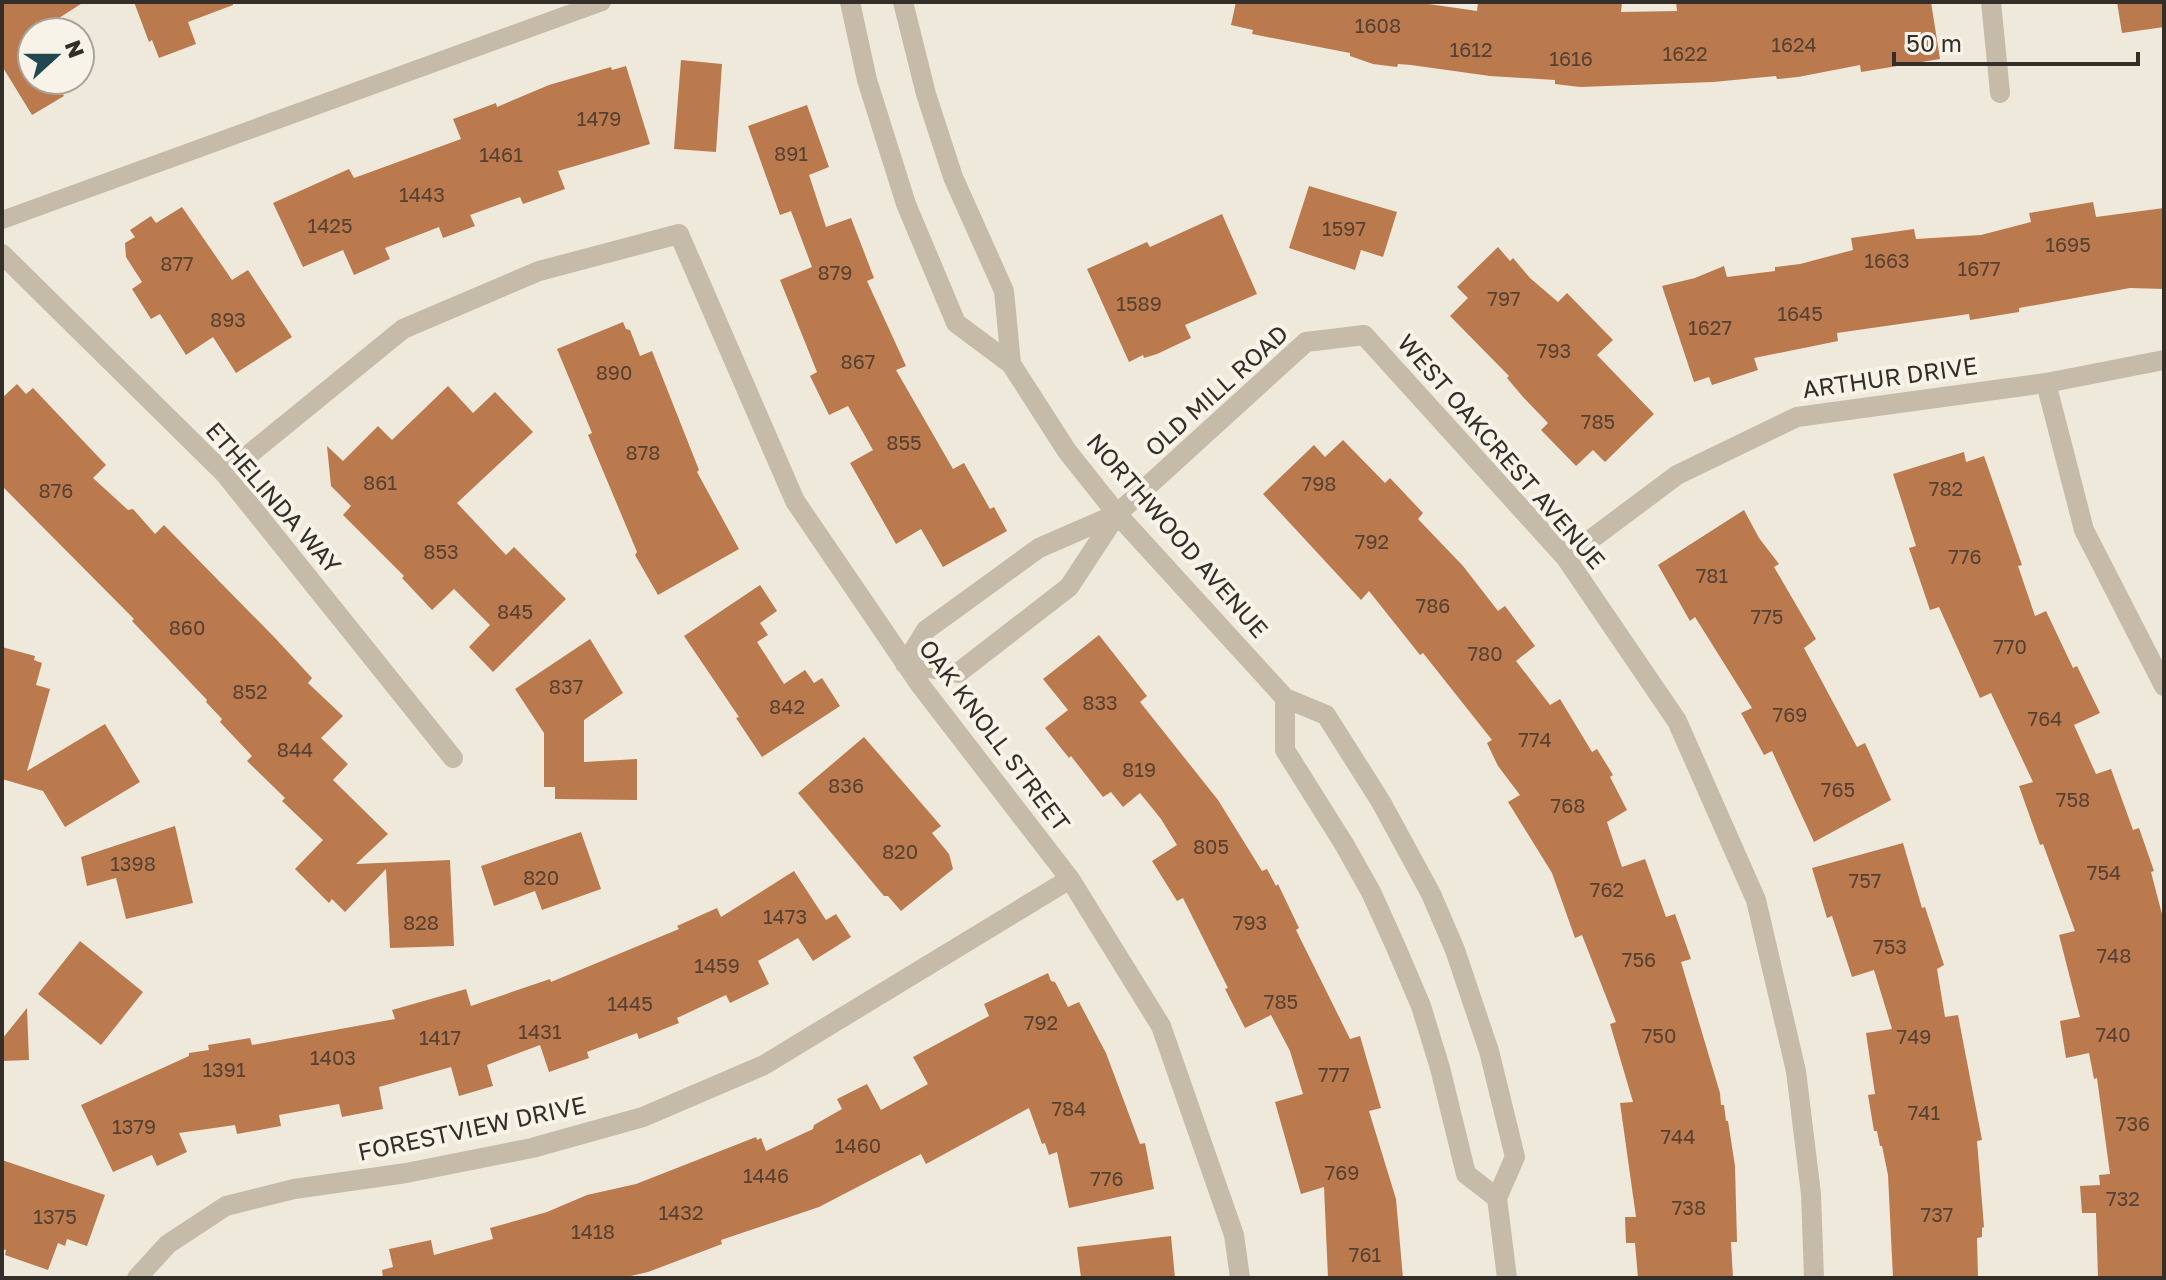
<svg xmlns="http://www.w3.org/2000/svg" width="2166" height="1280" font-family="'Golos Text',sans-serif">
<style>
.building{fill:#bb794e}
.lines{fill:none;stroke-linecap:round;stroke-linejoin:round}
.service{stroke:#c6bba9;stroke-width:18}
.minor{stroke:#c6bba9;stroke-width:20}
.tertiary{stroke:#c6bba9;stroke-width:20}
.labels{text-anchor:middle;stroke-width:8;stroke-linejoin:round;paint-order:stroke}
.number-label{font-size:20px;fill:#564132}
.street-label{font-size:24px;fill:#342e28;stroke:#f8f3e8}
</style>
<rect width="100%" height="100%" fill="#efe9dc"/>
<!-- building -->
<path class="building" d="M2 2H84L37 32H26L32 43V80H55L64 96 32 115 2 66Z
M134 2H233V5L188 22 196 44 159 58 152 40 149 42Z
M1236 2H1415L1477 11 1478 2H1622L1621 12 1677 11 1676 2H1931L1940 59 1861 72 1860 65 1798 77 1777 79 1776 76 1713 82 1580 87 1555 84V80L1490 76 1411 65 1398 64 1397 67 1373 64 1350 56V53L1252 34 1253 30 1231 25Z
M2117 2H2164V27L2122 33Z
M681 60 722 64 716 152 674 149Z
M626 66 650 144 558 171 565 189 523 204 520 197 470 215 475 226 443 238 439 227 385 248 390 259 354 275 343 250 303 267 273 203 349 169 354 178 461 139 453 119 496 103 497 107 549 85 611 67 612 70Z
M807 105 829 167 809 175 826 227 851 218 874 278 867 281 906 366 896 370 953 469 964 463 990 509 994 507 1007 531 943 567 921 529 896 544 850 463 873 450 848 406 829 415 810 376 817 372 780 280 812 267 791 211 780 215 748 126Z
M1309 186 1397 212 1383 257 1361 250 1355 270 1289 248Z
M2093 202 2096 217 2164 208V289L2130 288 2019 308V312L1970 320 1969 314 1837 333 1838 341 1754 358 1758 370 1712 385 1709 377 1694 382 1662 286 1695 278 1724 266 1727 277 1775 271V267L1800 264 1853 250 1851 238 1914 229 1916 239 1981 235 2031 222 2029 213Z
M182 207 232 280 248 270 292 337 236 373 213 337 186 355 160 314 151 319 132 289 142 282 126 257 125 243 135 237 130 230 151 216 156 223Z
M1222 214 1257 294 1185 325 1191 338 1157 354 1144 358 1143 355 1129 362 1087 269 1147 242 1150 247Z
M1498 247 1510 261 1513 258 1530 278 1558 302 1567 293 1613 340 1597 355 1654 414 1605 462 1593 450 1576 466 1541 430 1548 423 1523 397 1507 378 1509 376 1450 316 1468 298 1457 287Z
M623 322 626 329 630 330 640 356 652 351 699 470 697 472 739 549 658 595 635 555 637 552 588 435 592 433 557 349Z
M17 384 26 394 33 388 106 465 93 478 128 510 133 509 155 534 164 525 275 638 312 678 308 683 343 716 321 738 348 764 333 780 388 834 356 864 450 860 454 946 390 948 386 869 345 912 332 899 329 903 295 869 323 840 282 801 285 798 247 761 252 756 220 722 222 719 206 702 207 700 132 621 134 619 2 486V398Z
M448 386 473 413 495 392 533 432 457 503 506 555 514 547 566 599 493 672 469 647 490 625 454 589 432 610 402 578 404 576 343 515 351 506 331 486 327 446 343 461 378 426 392 440Z
M1343 440 1385 483 1390 478 1423 513 1418 519 1463 566 1498 611 1505 606 1535 646 1516 661 1550 705 1560 699 1592 752 1597 749 1613 775 1610 777 1627 810 1607 822 1622 867 1645 859 1666 917 1675 914 1691 959 1681 962 1720 1093 1721 1105H1724L1726 1121H1728L1735 1166 1737 1242H1731L1733 1278H1638L1635 1243H1626L1625 1217H1636L1620 1103 1633 1102 1610 1024 1616 1022 1582 935 1575 938 1552 873 1508 802 1520 795 1498 766 1487 743 1492 740 1423 653 1420 655 1369 591 1361 600 1263 494 1314 445 1325 457Z
M1964 452 1966 462 1984 456 2022 565 2018 566 2035 616 2046 611 2073 668 2077 666 2100 713 2074 725 2096 774 2111 769 2133 830 2139 828 2154 871 2151 872 2164 922V1278H2098L2096 1213H2082L2080 1186 2100 1185 2099 1175 2110 1174 2097 1078 2094 1079 2089 1053 2066 1058 2060 1021 2080 1017 2059 935 2075 931 2043 844 2040 845 2019 786 2033 782 1991 693 1980 698 1939 607 1930 610 1909 548 1916 546 1893 474Z
M1744 510 1759 538 1779 564 1774 567 1816 639 1804 648 1857 747 1865 743 1891 800 1814 842 1772 751 1764 755 1741 713 1752 708 1695 617 1690 621 1658 565Z
M760 585 777 611 760 623 768 635 757 642 784 684 805 670 814 683 822 678 840 706 762 757 736 718 739 717 684 636Z
M1099 635 1147 696 1140 702 1218 800 1262 871 1267 869 1276 886 1278 884 1299 928 1296 930 1350 1039 1360 1036 1381 1108 1369 1111 1396 1199 1403 1278H1328L1324 1187 1301 1194 1275 1102 1303 1094 1290 1051 1271 1015 1245 1028 1225 989 1228 988 1183 898 1177 901 1152 861 1177 845 1161 819 1140 793 1123 807 1111 792 1103 797 1071 756 1069 758 1045 728 1068 710 1043 679Z
M590 639 623 693 584 720V762L637 759V800L555 799V787H544V733L515 689Z
M2 647 35 656 34 660 42 663 36 685 50 689 27 771 105 724 140 782 65 827 43 791 2 779Z
M864 737 941 826 932 833 949 854 953 869 901 911 888 896H884L798 793Z
M175 826 193 903 126 919 116 878 87 886 81 857Z
M581 832 601 889 542 910 535 891 494 906 481 866Z
M1903 843 1922 908 1925 907 1944 965 1937 969 1945 1017 1958 1015 1982 1140 1977 1141 1984 1227 1982 1228V1237L1977 1238 1978 1278H1893L1888 1175 1882 1146H1880L1877 1131H1874L1868 1095 1875 1094 1866 1033 1892 1029 1874 970 1852 977 1832 916 1827 918 1812 868Z
M794 871 826 920 836 914 851 937 813 961 798 938 758 961 769 984 730 1003 726 995 677 1018 679 1023 639 1039 637 1033 587 1052 589 1058 549 1072 540 1045 487 1065 493 1086 459 1096 451 1067 379 1087 383 1109 342 1117 339 1104 279 1115 281 1126 237 1134 235 1125 179 1133 187 1152 157 1166 152 1155 113 1172 81 1105 189 1056V1053L209 1050 208 1045 250 1038 252 1045 395 1019 392 1010 466 989 471 1006 550 979 551 982 679 929 677 926 717 908 721 917Z
M80 941 143 992 101 1045 38 994Z
M1048 973 1051 981 1055 982 1068 1007 1079 1002 1106 1053 1140 1144 1145 1143 1154 1189 1069 1208 1057 1152 1049 1155 1045 1143 1042 1144 1029 1108 926 1164 921 1154 819 1207 721 1240 722 1244 648 1272 622 1278H383L382 1270 393 1267 389 1249 431 1240 434 1255 493 1239 490 1228 547 1212 587 1195 636 1184 756 1137 757 1140 761 1138 766 1151 813 1129 814 1125 842 1109 837 1099 867 1084 881 1110 928 1084 913 1057 989 1016 984 1004Z
M27 1008 29 1060 2 1061V1039Z
M2 1160 105 1195 87 1246 67 1239 65 1246 58 1243 48 1270 5 1255 6 1250 2 1249Z
M1171 1236 1175 1278H1081L1077 1247Z"/>
<g class="lines">
<!-- service -->
<path class="service" d="M2 220 602 2"/>
<!-- minor -->
<path class="minor" d="M1991 2 2000 93
M2 254 225 474 453 758
M2046 383 2084 530 2164 686
M225 474 403 329 539 271 679 234 795 501 921 686 1070 879 1161 1026 1234 1235 1240 1278
M1117 514 1039 548 926 630 905 664 958 673 1069 587 1117 514 1306 342 1364 335 1566 558 1677 721 1756 900 1796 1071 1811 1194 1814 1278
M1566 558 1677 475 1797 417 2046 383 2164 360
M137 1278 168 1244 226 1206 294 1189 406 1173 532 1148 643 1117 764 1065 1070 879"/>
<!-- tertiary -->
<path class="tertiary" d="M850 2 867 80 906 204 956 323 1011 364 1067 451 1117 514 1285 698 1326 715 1381 802 1431 894 1455 950 1489 1051 1515 1157 1497 1198 1507 1278
M903 2 926 94 953 177 1004 291 1011 364
M1285 698V750L1344 844 1371 892 1395 945 1421 1006 1440 1068 1466 1174 1497 1198"/>
</g>
<g class="labels">
<!-- number labels -->
<g class="number-label">
<text x="1378" y="33">1608</text>
<text x="1794" y="52">1624</text>
<text x="1471" y="57">1612</text>
<text x="1685" y="61">1622</text>
<text x="1571" y="66">1616</text>
<text x="599" y="126">1479</text>
<text x="791" y="161">891</text>
<text x="501" y="162">1461</text>
<text x="422" y="202">1443</text>
<text x="330" y="233">1425</text>
<text x="1344" y="236">1597</text>
<text x="2068" y="252">1695</text>
<text x="1887" y="268">1663</text>
<text x="177" y="271">877</text>
<text x="1979" y="276">1677</text>
<text x="835" y="280">879</text>
<text x="1504" y="306">797</text>
<text x="1139" y="311">1589</text>
<text x="1800" y="321">1645</text>
<text x="228" y="327">893</text>
<text x="1710" y="335">1627</text>
<text x="1554" y="358">793</text>
<text x="858" y="369">867</text>
<text x="614" y="380">890</text>
<text x="1598" y="429">785</text>
<text x="904" y="450">855</text>
<text x="643" y="460">878</text>
<text x="380" y="490">861</text>
<text x="1319" y="491">798</text>
<text x="1946" y="496">782</text>
<text x="56" y="498">876</text>
<text x="1372" y="549">792</text>
<text x="441" y="559">853</text>
<text x="1965" y="564">776</text>
<text x="1712" y="583">781</text>
<text x="1433" y="613">786</text>
<text x="515" y="619">845</text>
<text x="1767" y="624">775</text>
<text x="187" y="635">860</text>
<text x="2010" y="654">770</text>
<text x="1485" y="661">780</text>
<text x="566" y="694">837</text>
<text x="250" y="699">852</text>
<text x="1100" y="710">833</text>
<text x="787" y="714">842</text>
<text x="1790" y="722">769</text>
<text x="2045" y="726">764</text>
<text x="1535" y="747">774</text>
<text x="295" y="757">844</text>
<text x="1139" y="777">819</text>
<text x="846" y="793">836</text>
<text x="1838" y="797">765</text>
<text x="2073" y="807">758</text>
<text x="1568" y="813">768</text>
<text x="1211" y="854">805</text>
<text x="900" y="859">820</text>
<text x="133" y="871">1398</text>
<text x="2104" y="880">754</text>
<text x="541" y="885">820</text>
<text x="1865" y="888">757</text>
<text x="1607" y="897">762</text>
<text x="785" y="924">1473</text>
<text x="421" y="930">828</text>
<text x="1250" y="930">793</text>
<text x="1890" y="954">753</text>
<text x="2114" y="963">748</text>
<text x="1639" y="967">756</text>
<text x="717" y="973">1459</text>
<text x="1281" y="1009">785</text>
<text x="630" y="1011">1445</text>
<text x="1041" y="1030">792</text>
<text x="540" y="1039">1431</text>
<text x="2113" y="1042">740</text>
<text x="1659" y="1043">750</text>
<text x="1914" y="1044">749</text>
<text x="440" y="1045">1417</text>
<text x="333" y="1065">1403</text>
<text x="224" y="1077">1391</text>
<text x="1334" y="1082">777</text>
<text x="1069" y="1116">784</text>
<text x="1924" y="1120">741</text>
<text x="2133" y="1131">736</text>
<text x="134" y="1134">1379</text>
<text x="1678" y="1144">744</text>
<text x="858" y="1153">1460</text>
<text x="1342" y="1180">769</text>
<text x="766" y="1183">1446</text>
<text x="1107" y="1186">776</text>
<text x="2123" y="1206">732</text>
<text x="1689" y="1215">738</text>
<text x="681" y="1220">1432</text>
<text x="1937" y="1222">737</text>
<text x="55" y="1224">1375</text>
<text x="593" y="1239">1418</text>
<text x="1365" y="1262">761</text>
</g>
<!-- street labels -->
<g class="street-label">
<text transform="translate(1890 378) rotate(-8)" y="8">ARTHUR DRIVE</text>
<text transform="translate(1217 391) rotate(-42)" y="8">OLD MILL ROAD</text>
<text transform="translate(1501 452) rotate(49)" y="8">WEST OAKCREST AVENUE</text>
<text transform="translate(273 498) rotate(49)" y="8">ETHELINDA WAY</text>
<text transform="translate(1177 536) rotate(49)" y="8">NORTHWOOD AVENUE</text>
<text transform="translate(994 736) rotate(53)" y="8">OAK KNOLL STREET</text>
<text transform="translate(472 1129) rotate(-12)" y="8">FORESTVIEW DRIVE</text>
</g>
</g>
<!-- border -->
<rect width="2166" height="1280" fill="none" stroke="#342e28" stroke-width="8"/>
<!-- north arrow -->
<g transform="translate(56 56) rotate(69)"><circle r="38" fill="#f8f3e8" stroke="#aaa49b" stroke-width="2"/>
<path d="M0-6L14 30L0 20L-14 30Z" fill="#214752"/>
<text y="-12" font-size="22" font-weight="bold" text-anchor="middle" fill="#342e28">N</text>
</g>
<!-- scale -->
<path d="M1894 52v12h244v-12" fill="none" stroke="#342e28" stroke-width="4"/>
<text x="1906" y="52" font-size="24" fill="#342e28" stroke="#f8f3e8" stroke-width="6" paint-order="stroke">50 m</text>
</svg>
